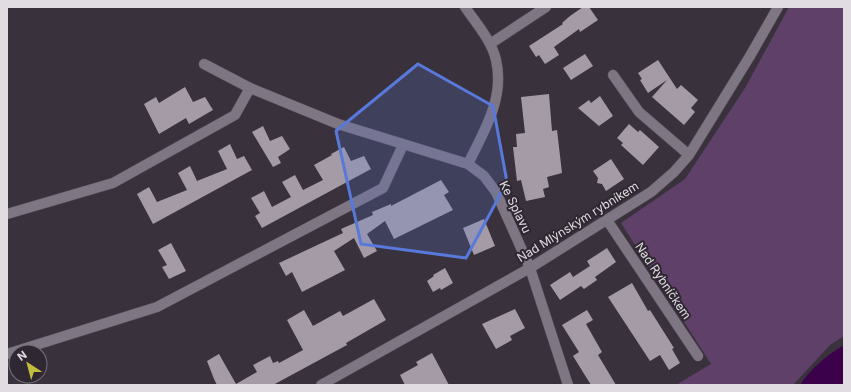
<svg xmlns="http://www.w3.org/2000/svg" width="851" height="392" font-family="Inter,sans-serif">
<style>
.green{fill:#5e4069}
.water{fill:#3b014b}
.building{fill:#a49ba7}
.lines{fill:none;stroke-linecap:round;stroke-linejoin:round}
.street-casing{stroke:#565058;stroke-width:11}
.street{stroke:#7e7682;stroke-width:10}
.marked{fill:#5879db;fill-opacity:0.2;stroke:#5879db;stroke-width:3;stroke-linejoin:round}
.labels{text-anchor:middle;stroke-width:4;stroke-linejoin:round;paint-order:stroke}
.street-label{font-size:12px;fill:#e0dce2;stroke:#2f2832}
</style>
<rect width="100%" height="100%" fill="#39323c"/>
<!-- green -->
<path class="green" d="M789 7H844V336L830 345 793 385H676L711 364 621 223 685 179 745 88Z"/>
<!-- water -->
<path class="water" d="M844 345V385H800C811 368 827 355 844 345Z"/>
<!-- building -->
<path class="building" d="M583 7H589L598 20 580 32 579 29 554 47 559 55 545 64 539 55 536 57 529 46 563 24 562 23 570 16Z
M585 54 593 66 571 80 563 68Z
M658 60 677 89 681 85 698 100 691 108 695 112 684 125 652 97 667 80 648 93 640 80 642 79 638 73Z
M185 87 193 102 205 97 213 110 189 124 186 118 159 134 144 104 156 97 159 103Z
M549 94 552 131 557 130 562 173 547 177 549 187 543 189 545 197 526 201 521 180 517 181 513 147H517L516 134 525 133 521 97Z
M600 96 613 116 599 126 578 108 589 100 591 103Z
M629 124 638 132 640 130 659 147 643 165 621 145 623 143 617 138Z
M263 126 270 141 282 136 290 149 278 157 281 163 273 167 252 132Z
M230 144 237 159 244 156 252 170 153 224 137 194 149 187 157 202 187 190 178 173 190 166 197 181 227 169 218 151Z
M344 147 351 161 364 156 371 169 262 228 255 216 260 213 251 198 264 191 272 207 291 197 282 182 295 175 303 190 323 180 314 165 332 155 331 154Z
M611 159 624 179 606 191 602 184 597 183 598 178 593 171Z
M441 180 449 192 444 195 453 210 394 239 385 221 367 234 377 251 364 258 354 238 334 251 345 270 302 292 292 272 286 276 279 263 343 233 341 229 373 215 372 212 391 204V206Z
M484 219 495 246 474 255 463 228Z
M171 243 186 271 169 279 162 267 167 265 158 250Z
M607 248 616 262 595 277 597 280 584 289 581 286 560 300 550 285 570 272 573 277 590 266 587 261Z
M445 268 453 283 441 290 440 288 433 292 427 281 434 276 433 275Z
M632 283 648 311 650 310 674 348 672 349 680 363 669 370 660 355 650 361 608 297Z
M374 299 386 320 346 343 347 345 273 385H217L214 379 207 361 219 354 236 384 257 372 253 365 270 356 273 363 278 361 279 363 303 350 287 320 304 310 313 326 340 311 343 316Z
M515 309 525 328 510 336 512 340 496 349 482 324Z
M587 310 593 320 586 324 602 352 598 355 616 385H591L573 356 579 352 562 325Z
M432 353 449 385H405L400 375 418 365 416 362Z"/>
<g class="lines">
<defs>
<path id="street" d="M465 7C476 23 492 41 496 60 505 98 484 131 468 164L484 176 496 192 530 268 568 385
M490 44 546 7
M204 64 250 88 338 124 468 164
M613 75 639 112 689 155
M7 214 113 183 235 115 250 88
M607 220 698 356
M7 354 157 307 383 188 403 145
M321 385 530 268 651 192 674 172 689 155 750 56 778 7"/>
</defs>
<!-- street casing -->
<use href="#street" class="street-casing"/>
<!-- street -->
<use href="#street" class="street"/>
</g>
<!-- marked area -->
<path class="marked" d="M418 64 493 106 507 182 466 258 361 244 336 131Z"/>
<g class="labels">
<!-- street labels -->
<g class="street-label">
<text transform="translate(515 207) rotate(64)" y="4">Ke Splavu</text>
<text transform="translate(578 222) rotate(-32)" y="4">Nad Mlýnským rybníkem</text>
<text transform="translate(663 281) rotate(56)" y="4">Nad Rybníčkem</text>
</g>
</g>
<!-- border -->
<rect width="851" height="392" fill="none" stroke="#e0dce2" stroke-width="16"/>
<!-- north arrow -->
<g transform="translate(28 364) rotate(324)"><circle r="19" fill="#2f2832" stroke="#767078"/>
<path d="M0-3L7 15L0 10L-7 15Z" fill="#c2bd3f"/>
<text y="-6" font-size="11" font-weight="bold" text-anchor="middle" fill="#e0dce2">N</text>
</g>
</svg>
